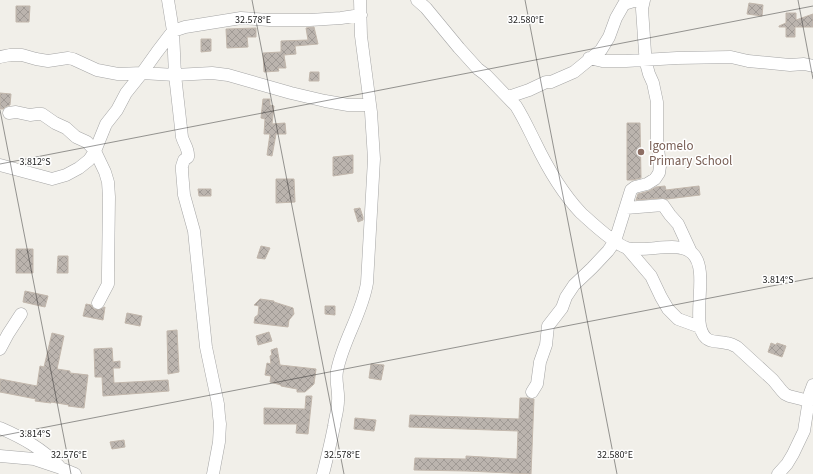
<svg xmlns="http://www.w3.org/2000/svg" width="813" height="474" font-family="'Source Sans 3',sans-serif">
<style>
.building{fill:url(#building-cross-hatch);stroke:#c2b7ac}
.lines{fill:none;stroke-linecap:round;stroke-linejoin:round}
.minor-casing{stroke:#a5a5a5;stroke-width:13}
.minor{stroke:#fff;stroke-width:12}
.ticks{fill:none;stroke:#212121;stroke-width:1;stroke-opacity:0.45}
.education-dot{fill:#8d6e63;stroke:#fff;stroke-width:1.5}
.labels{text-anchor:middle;stroke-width:3;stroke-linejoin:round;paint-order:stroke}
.education-label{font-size:13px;fill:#785e54;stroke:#fff;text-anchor:start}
.ticks-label{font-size:10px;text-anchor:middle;fill:#212121;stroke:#fff;stroke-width:3;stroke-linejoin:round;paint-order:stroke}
</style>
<defs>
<pattern id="building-cross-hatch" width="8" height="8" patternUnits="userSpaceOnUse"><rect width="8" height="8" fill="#bbb4ae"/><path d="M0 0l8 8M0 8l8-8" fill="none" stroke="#a09a95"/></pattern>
</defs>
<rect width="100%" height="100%" fill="#f1efe9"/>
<!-- building -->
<path class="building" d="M749 3 763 5 762 16 747 14Z
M16 6H30L29 22H16Z
M786 13H796V20L813 14V27H795V37H786V27H779V26L786 23Z
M314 27 318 44 295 46 296 54 284 55 286 68H278L279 71 264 72 263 53 281 52V41L308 40 306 28Z
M256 28V37H247L248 47 227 48 226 29Z
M201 39H211V51L201 52Z
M310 72H319V81H309Z
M0 93 11 94 10 105 5 107 3 109H0Z
M263 99H270V105L274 106 272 124 285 123 286 134H276L272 156 267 155 270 134H264L265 119 261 118Z
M627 123H640L641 178 633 180H627Z
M353 155V173L333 176V157Z
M276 179H294L295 202 276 203Z
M665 186 666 190 699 186 700 195 667 199 662 198 636 200 638 194 649 191 656 187Z
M198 189H211V196H199Z
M360 208 363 217V220L358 222 354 209Z
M261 246 270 248 265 259 257 258Z
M16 249H33V273H16Z
M58 256H68V273H57Z
M25 291 48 296 45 307 23 302Z
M260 299 274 301V302L293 308 294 314 289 320 288 327 254 323 255 317 258 315 259 306 254 305Z
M86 304 91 305 94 309 98 310 105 307 103 320 83 316Z
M325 306H335V315L325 314Z
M127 313 142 316 140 326 125 323Z
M177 330 179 372 168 374 167 331Z
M269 332 272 341 258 345 256 336Z
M52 333 64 336 57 369 70 371V373L88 375 84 408 68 406 69 405 51 402V403L35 401 36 399 0 392V379L37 386 40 366 44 367Z
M771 343 776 345 777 343 786 346 782 357 768 352Z
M112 348 113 362 120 361V368H113L114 383 168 380 169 391 103 396 102 377H95L94 349Z
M277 348 280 365 316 369 314 384 305 392H297V389L281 386V385L270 382 271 376 265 375 267 363 271 364 270 356 272 355 271 350Z
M371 364 384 365 381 380 369 378Z
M306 396H312L308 434 296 433 297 424H264V408L305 409Z
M520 398H527L531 399H534L531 474 466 471 414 470 415 458 466 459V456L517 459 518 431 409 427 410 415 519 419Z
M355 418 376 420 374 431 354 429Z
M124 440 125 447 112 449 110 442Z"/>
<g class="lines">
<defs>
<path id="minor" d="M168 0 173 31 175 75 182 137C184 144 189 149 188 157L184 160 182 166V171L184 195 194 231 206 347 218 404 219 416 220 424 219 442 213 474
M417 0 426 8 459 48 478 69 486 75 516 106C523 117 529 130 535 142 547 167 562 193 581 213 591 222 614 244 627 248 646 253 678 240 692 253 711 270 689 322 706 338 711 343 719 341 726 343 730 343 733 345 737 347L773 380 782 391 785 394 789 396 809 401
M0 57 10 55H22L36 59 48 61 68 58 73 59 97 70 118 74 142 73 175 75 212 73 228 75 291 93 325 101 348 105H370
M589 58 602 61H626L677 58 731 57 748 61 790 65 804 64 813 66
M508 97 529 90 546 82H551L574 72 601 50 609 37 616 18 624 4 637 0
M9 113 16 112 30 115 37 114H42L55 123 66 128 76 137 87 142 95 151 105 172 108 182 109 197 108 273V284L98 303
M0 165 52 179 66 175 79 168 89 160 95 151 106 124 117 110 126 93 142 73 157 52 173 31 185 27 241 18 270 20H310L341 18 361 15
M626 208 663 205 670 215 678 224 691 252
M627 248 651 276 661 297 668 309 678 319 700 327
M0 349 8 334 21 314
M532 392 537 384 540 362 546 345 548 326 562 308 566 297 574 285 592 268 608 251 615 241 631 190 635 187 647 184 655 179 659 173 660 166 657 139V102L653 83 649 74 646 63 645 52 642 9 644 0
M0 428C23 438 41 448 59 466
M0 456 34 459 58 467 75 474
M323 474C327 458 331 442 334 426 335 418 338 410 338 401 339 391 335 381 337 371 343 340 362 314 367 283L374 159 371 112 361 36 360 0
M778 474 787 464 793 454 804 431 810 393 813 385"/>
</defs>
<!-- minor casing -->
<use href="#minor" class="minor-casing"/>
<!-- minor -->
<use href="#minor" class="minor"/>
</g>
<!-- ticks -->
<path class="ticks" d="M252 0 344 474M525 0 617 474M798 0 813 79M0 110 71 474M0 164 813 6M0 436 813 278"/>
<!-- markers -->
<circle class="education-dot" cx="641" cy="152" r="4"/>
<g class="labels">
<!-- education labels -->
<g class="education-label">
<text x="649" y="150">Igomelo<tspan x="649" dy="15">Primary School</tspan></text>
</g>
</g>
<g class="ticks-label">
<text x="253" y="23">32.578°E</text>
<text x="526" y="23">32.580°E</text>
<text x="35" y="165">3.812°S</text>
<text x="778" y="283">3.814°S</text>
<text x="35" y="437">3.814°S</text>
<text x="69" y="458">32.576°E</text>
<text x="342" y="458">32.578°E</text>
<text x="615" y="458">32.580°E</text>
</g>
</svg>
